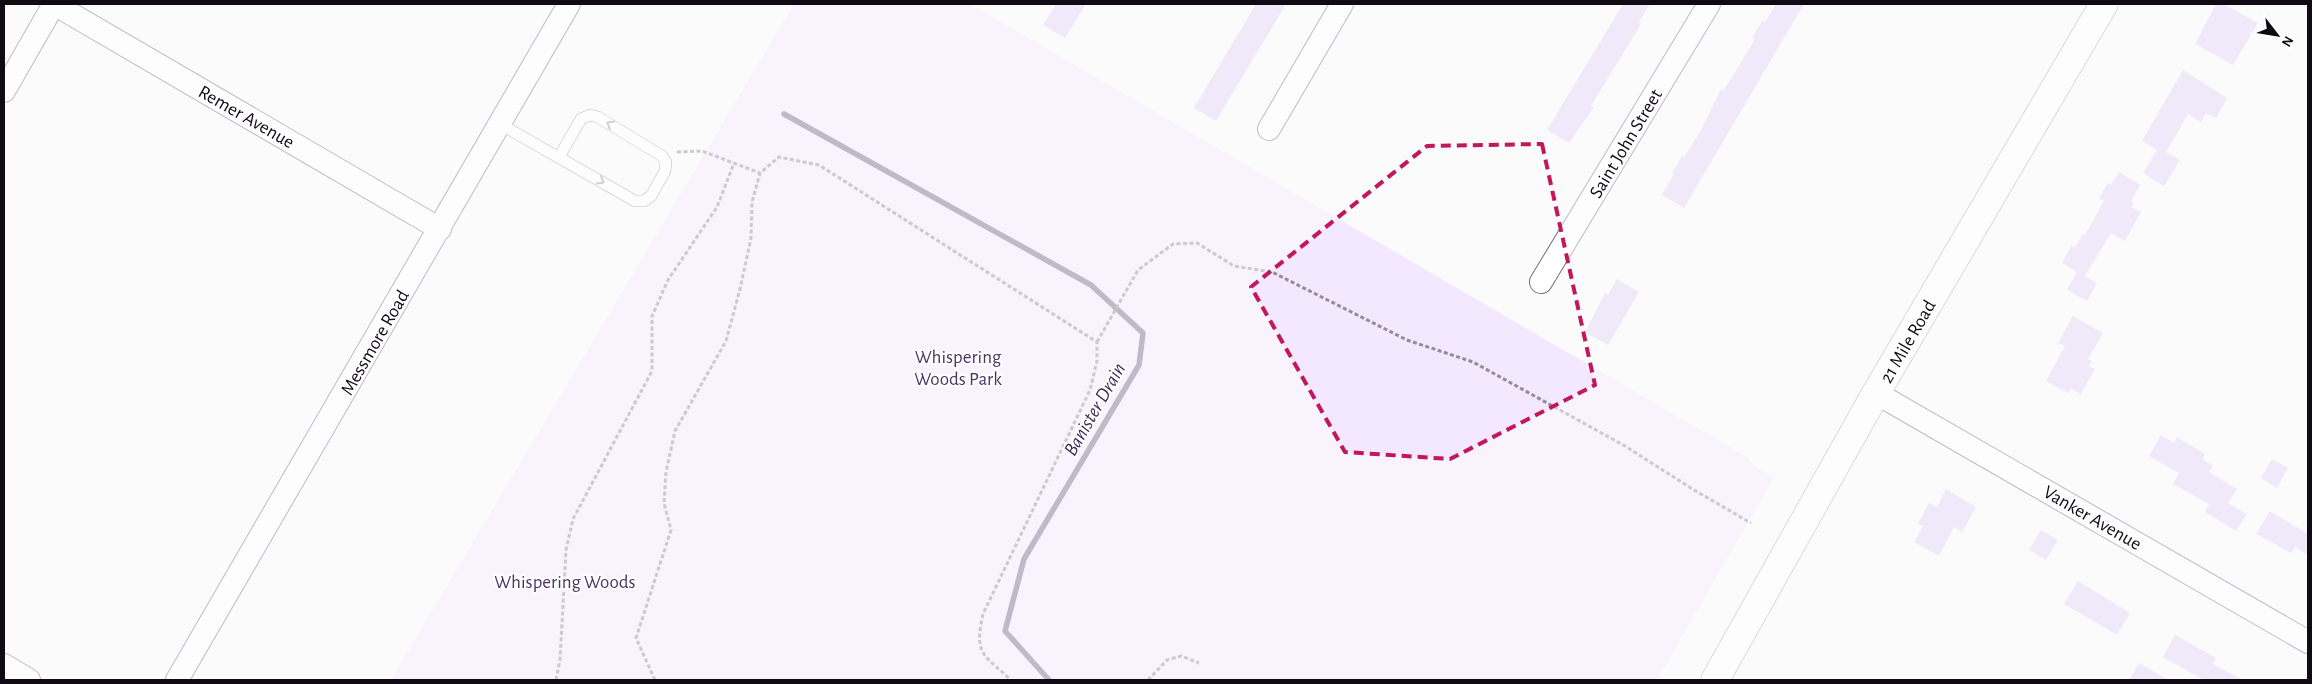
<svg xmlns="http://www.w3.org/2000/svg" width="2312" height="684" font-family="'Alegreya Sans',sans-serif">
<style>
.green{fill:#f3e8ff}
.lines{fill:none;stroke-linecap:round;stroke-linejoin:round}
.stream{stroke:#796b89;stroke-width:5.5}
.building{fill:#e3d3f5}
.service-casing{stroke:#786a88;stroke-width:12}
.minor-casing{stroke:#786a88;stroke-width:24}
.tertiary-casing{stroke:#786a88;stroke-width:29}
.path{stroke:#918f94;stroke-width:3;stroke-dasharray:4 2.5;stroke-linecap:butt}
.service{stroke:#fff;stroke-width:11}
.minor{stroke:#fff;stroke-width:22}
.tertiary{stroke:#fff;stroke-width:28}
.oneway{stroke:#9f9da1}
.marked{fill:none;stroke:#c2185b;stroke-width:4;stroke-dasharray:10 6;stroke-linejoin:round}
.labels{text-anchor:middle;stroke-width:4;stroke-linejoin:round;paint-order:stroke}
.street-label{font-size:19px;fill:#100a15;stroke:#fff}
.park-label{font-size:19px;fill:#4e3367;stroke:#fff}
.water-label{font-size:20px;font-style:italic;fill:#452a5c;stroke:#fff}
</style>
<rect width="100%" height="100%" fill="#fbfbfb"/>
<!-- green -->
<path class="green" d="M794 4H970L1747 457 1754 466 1774 477 1657 680H391Z"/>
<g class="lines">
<!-- stream -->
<path class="stream" d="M784 114 1091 285 1143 333 1139 365 1024 559 1005 631 1049 680"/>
</g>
<!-- building -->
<path class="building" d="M1056 4H1086L1065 38 1043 25Z
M1256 4H1286L1216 121 1194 108Z
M1623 4H1650L1639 22 1641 24 1591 106 1594 107 1569 143 1547 130Z
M1776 4H1804L1684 208 1662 195 1674 174 1672 173 1682 156 1684 158 1702 128 1721 89 1723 91 1733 76 1755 39 1752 38 1762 21 1765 22Z
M2216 4H2224L2258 23 2233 65 2195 44Z
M2183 70 2227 98 2216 118 2206 113 2201 122 2188 114 2166 152 2180 160 2164 186 2143 173 2157 150 2142 141Z
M2119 172 2140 185 2131 202 2134 203 2131 207 2141 212 2125 241 2111 233 2085 276 2097 283 2087 301 2067 290 2077 272 2062 263 2071 246 2075 247 2083 234 2085 235 2104 201 2099 198 2108 183 2111 185Z
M1617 279 1639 292 1608 345 1585 332 1605 293 1608 295Z
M2073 316 2103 333 2088 359 2092 361 2089 366 2095 369 2081 394 2071 389 2068 393 2046 381 2065 346 2058 343Z
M2161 435 2174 443 2177 437 2205 454 2202 459 2213 466 2209 472 2237 489 2228 503 2247 514 2236 531 2205 512 2209 504 2173 484 2179 473 2149 456Z
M2272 459 2288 468 2277 488 2261 478Z
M1946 489 1976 507 1962 532 1954 527 1939 556 1914 542 1923 526 1918 524 1929 503 1937 507Z
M2270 511 2308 534V555L2295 547 2291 553 2256 534Z
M2041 530 2058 540 2046 560 2029 550Z
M2078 581 2130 613 2117 635 2064 604Z
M2175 635 2216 658 2213 664 2243 680H2204L2163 657Z
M2139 663 2168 680H2129Z"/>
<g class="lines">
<defs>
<path id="service" d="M500 124 635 201H644L651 196 665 171 666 162 662 156 598 117 590 115 581 119 559 157"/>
<path id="minor" d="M54 4 440 229
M4 91 54 4
M1269 129 1342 4
M1541 282 1709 4
M1876 393 2308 642
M4 665 29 680
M177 680 569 4"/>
<path id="tertiary" d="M1715 680 1876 393 2104 4"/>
</defs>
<!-- service casing -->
<use href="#service" class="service-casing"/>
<!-- minor casing -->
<use href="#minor" class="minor-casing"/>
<!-- tertiary casing -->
<use href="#tertiary" class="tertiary-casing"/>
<!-- path -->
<path class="path" d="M677 152 702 151 760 173
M1097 342 1138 270 1173 244 1197 243 1234 266 1272 272 1407 340 1473 362 1625 446 1694 490 1751 523
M556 680 560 660 566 550 573 519 652 371V316L668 280 717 207 734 163
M655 680 636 638 671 530 664 503 666 472 675 431 726 341 740 289 751 238 752 202 760 173 779 157 819 165 1097 342V361L1090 390 983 614C974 655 983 654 1011 680
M1148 680 1167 660 1181 656 1199 663"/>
<!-- service -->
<use href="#service" class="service"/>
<!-- minor -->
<use href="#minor" class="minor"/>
<!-- tertiary -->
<use href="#tertiary" class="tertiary"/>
</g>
<!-- one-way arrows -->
<defs><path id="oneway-chevron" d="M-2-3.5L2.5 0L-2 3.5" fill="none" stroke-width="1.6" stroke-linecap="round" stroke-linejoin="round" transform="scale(1.25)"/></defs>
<g class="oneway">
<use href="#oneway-chevron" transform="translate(610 124) rotate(-149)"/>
<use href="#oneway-chevron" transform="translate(601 181) rotate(30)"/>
</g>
<!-- marked area -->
<path d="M0 0H2312V684H0ZM1542 144 1595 385 1450 459 1345 452 1251 287 1427 146Z" fill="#fbfbfb" fill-opacity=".55" fill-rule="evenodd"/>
<path class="marked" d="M1542 144 1595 385 1450 459 1345 452 1251 287 1427 146Z"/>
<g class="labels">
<!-- street labels -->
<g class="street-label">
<text transform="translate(247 116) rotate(30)" y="7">Remer Avenue</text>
<text transform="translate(1625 143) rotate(-59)" y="7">Saint John Street</text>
<text transform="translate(1907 341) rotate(-60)" y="7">21 Mile Road</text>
<text transform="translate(374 342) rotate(-60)" y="7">Messmore Road</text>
<text transform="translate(2093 517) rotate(30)" y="7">Vanker Avenue</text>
</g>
<!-- park labels -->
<g class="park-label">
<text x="958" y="363">Whispering<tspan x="958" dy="22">Woods Park</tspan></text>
<text x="565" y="588">Whispering Woods</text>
</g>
<!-- water labels -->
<g class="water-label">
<text transform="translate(1094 409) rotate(-60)" y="7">Banister Drain</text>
</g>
</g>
<!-- border -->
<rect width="2312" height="684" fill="none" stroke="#100a15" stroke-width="10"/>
<!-- north arrow -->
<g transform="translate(2277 35) rotate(121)" stroke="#ffffff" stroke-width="4" paint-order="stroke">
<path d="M0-4L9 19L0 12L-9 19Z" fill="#100a15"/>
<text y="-8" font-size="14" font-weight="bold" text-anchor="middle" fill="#100a15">N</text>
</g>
</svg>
